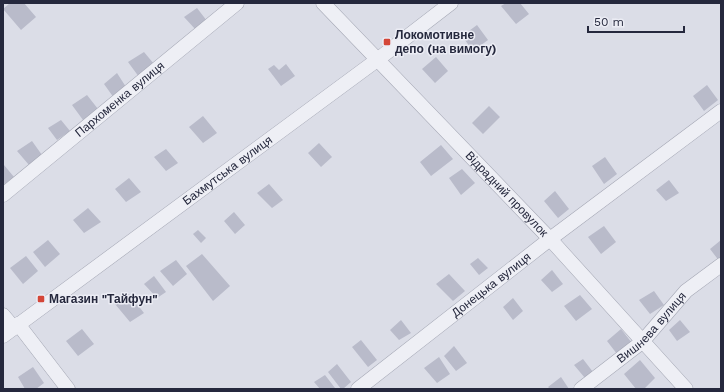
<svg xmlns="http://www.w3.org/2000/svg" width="724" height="392" font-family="'Work Sans',sans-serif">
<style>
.building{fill:#b9bbca}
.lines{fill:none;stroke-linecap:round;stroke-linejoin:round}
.minor-casing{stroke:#a4a7b4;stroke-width:15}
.minor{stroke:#eeeff5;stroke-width:14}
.poi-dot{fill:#d44638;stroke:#ebecf4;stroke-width:1.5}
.labels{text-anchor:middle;stroke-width:3;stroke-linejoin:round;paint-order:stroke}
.poi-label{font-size:12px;font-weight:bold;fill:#25283d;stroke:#ebecf4;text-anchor:start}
.street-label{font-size:12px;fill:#25283d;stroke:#ebecf4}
</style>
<rect width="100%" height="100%" fill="#dbdde7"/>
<!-- building -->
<path class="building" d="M10 3H24L36 17 21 30 3 9Z
M506 3H520L529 14 516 24 501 6Z
M197 8 207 21 196 30 184 17Z
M477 25 488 40 473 51 462 36Z
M144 52 154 64 139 77 128 62Z
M436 57 448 71 435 83 422 69Z
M286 64 295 76 281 86 268 69 274 65 279 70Z
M117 73 126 87 114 98 104 84Z
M707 85 718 100 704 111 693 96Z
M87 95 98 109 83 120 72 105Z
M489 106 500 117 483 134 472 123Z
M203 116 217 133 203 143 189 127Z
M61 120 70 131 57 140 48 128Z
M32 141 42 155 29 165 17 151Z
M319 143 332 157 321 167 308 153Z
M441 145 453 159 431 176 420 162Z
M166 149 178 163 166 171 154 157Z
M605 157 617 174 604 184 592 166Z
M4 165 14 177 3 185V166Z
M462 169 475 183 461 195 449 178Z
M129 178 141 192 126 202 115 189Z
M669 180 679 193 666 201 656 190Z
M269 184 283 200 272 208 257 193Z
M555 191 569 209 558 218 544 201Z
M88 208 101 222 84 233 73 220Z
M234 212 245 225 235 234 224 221Z
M604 226 616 242 601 254 588 237Z
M198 230 206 238 201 243 193 234Z
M48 240 60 254 45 267 33 252Z
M721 240V261L720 262 710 249Z
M202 254 230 286 213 301 186 266Z
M26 256 38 271 23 284 10 268Z
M478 258 488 268 479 275 470 264Z
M176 260 187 274 173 286 160 271Z
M552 270 563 284 552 292 541 280Z
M449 274 465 291 453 301 436 284Z
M154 276 166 292 157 298 144 284Z
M654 291 664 305 650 314 639 300Z
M129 294 144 313 130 322 115 304Z
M580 295 592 309 576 321 564 306Z
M513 298 523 311 513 320 503 307Z
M401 320 411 333 399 340 390 330Z
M680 320 690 332 677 341 669 330Z
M82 329 94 344 78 356 66 341Z
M621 329 632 343 617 354 607 341Z
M361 340 377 360 368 367 352 347Z
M454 346 467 363 456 371 444 356Z
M439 357 450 374 437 383 424 368Z
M583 359 593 372 585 378 574 365Z
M640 360 655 378 644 389H636L624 374Z
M337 364 351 382 343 389H341L328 372Z
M33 367 44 383 36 389H25L18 377Z
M325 375 335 388 334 389H320L314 382Z
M561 377 569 389H550L548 387Z"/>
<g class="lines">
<defs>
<g id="minor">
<path id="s1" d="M323 3 550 239 686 389"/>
<path id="s2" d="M3 195 237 3"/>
<path d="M3 315 14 328"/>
<path d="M18 324 68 389"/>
<path id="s3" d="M3 336 377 60 451 3"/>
<path id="s4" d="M358 389 550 239 721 111"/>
<path id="s5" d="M581 389 642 342 686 291 721 265"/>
</g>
</defs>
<!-- minor casing -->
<use href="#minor" class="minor-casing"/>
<!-- minor -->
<use href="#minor" class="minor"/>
</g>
<!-- markers -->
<g class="poi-dot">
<rect x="383" y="38" width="8" height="8" rx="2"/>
<rect x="37" y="295" width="8" height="8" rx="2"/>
</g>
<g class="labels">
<!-- poi labels -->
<g class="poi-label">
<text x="395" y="39">Локомотивне<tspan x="395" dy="14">депо (на вимогу)</tspan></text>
<text x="49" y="303">Магазин "Тайфун"</text>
</g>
<!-- street labels -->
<g class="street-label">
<text dy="4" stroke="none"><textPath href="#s2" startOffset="151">Пархоменка вулиця</textPath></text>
<text dy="4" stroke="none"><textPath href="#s3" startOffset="279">Бахмутська вулиця</textPath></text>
<text dy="4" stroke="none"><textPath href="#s1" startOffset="265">Відрадний провулок</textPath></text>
<text dy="4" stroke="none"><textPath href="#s4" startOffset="169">Донецька вулиця</textPath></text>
<text dy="4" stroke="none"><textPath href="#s5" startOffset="94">Вишнева вулиця</textPath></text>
</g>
</g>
<!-- border -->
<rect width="724" height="392" fill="none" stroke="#25283d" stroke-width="8"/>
<!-- scale -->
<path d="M588 26v6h96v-6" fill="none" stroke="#25283d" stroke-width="2"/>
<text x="594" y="26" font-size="12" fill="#25283d" stroke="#ebecf4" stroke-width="3" paint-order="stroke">50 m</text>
</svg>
